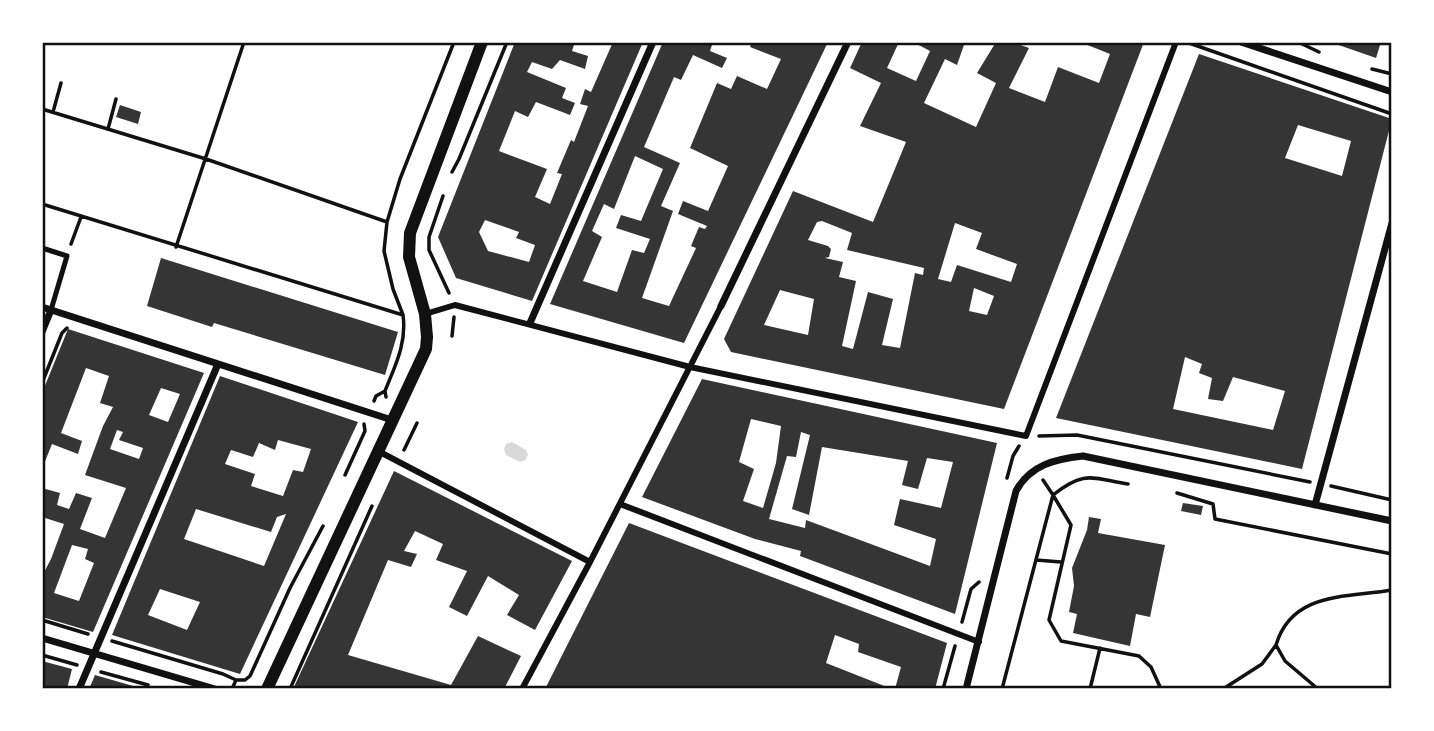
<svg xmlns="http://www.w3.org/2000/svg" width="1434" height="731" font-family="Arial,sans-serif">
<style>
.water{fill:#d9d9d9}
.building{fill:#353535;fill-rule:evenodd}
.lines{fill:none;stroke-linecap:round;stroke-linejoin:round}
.path{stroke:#111;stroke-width:3.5}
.service{stroke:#111;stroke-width:5}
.pedestrian{stroke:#111;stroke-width:6}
.minor{stroke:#111;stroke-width:7}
.tertiary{stroke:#111;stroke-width:12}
.neatline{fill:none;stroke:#111;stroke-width:2.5}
</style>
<rect width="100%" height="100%" fill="#fff"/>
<!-- water -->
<path class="water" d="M512 442 526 450 528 455 525 460 520 462 506 455 504 449 506 444Z"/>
<!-- building -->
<path class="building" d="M515 42H575L572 51 588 56 585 69 560 60 552 69 532 62 527 72 566 88 562 98 575 103 570 115 536 102 528 117 515 111 499 151 547 169 535 197 550 204 562 174 557 173 571 140 574 142 588 106 580 104 585 89 591 92 613 42H643L532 301 456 278 438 237ZM485 220 519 232 516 238 535 245 529 262 488 251 479 232Z
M663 42H713L710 51 727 58 722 68 693 55 681 80 674 77 644 147 680 163 661 206 673 211 642 298 669 306 696 248 691 246 699 227 705 229 707 226 678 214 683 201 708 211 728 166 690 148 717 83 731 89 737 76 767 89 781 59 750 47 752 42H828L684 343 550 304ZM635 156 663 169 641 221 621 215 616 228 650 239 644 253 632 250 617 292 583 281 602 237 592 231 604 204 614 209Z
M862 42H899L887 68 916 81 930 51 913 42H965L957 65 945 59 924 103 976 127 996 83 977 73 996 42H1013L1029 48 1009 88 1045 102 1058 67 1099 83 1110 54 1080 42H1144L1004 409 731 352 724 339 793 191 873 222 906 142 860 126 881 83 850 68ZM822 221 852 233 847 250 924 268 923 275 915 273 900 348 882 345 893 299 868 292 853 349 842 346 856 281 839 277 843 262 825 258 829 257 831 249 828 246 808 240 817 222ZM955 223 982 233 976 249 1017 264 1011 282 957 265 951 282 938 279ZM974 288 994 296 987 315 969 311ZM780 290 814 299 808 335 764 325Z
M1330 42H1381L1376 58Z
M1199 54 1392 119 1302 469 1056 418ZM1298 125 1351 141 1342 176 1285 158ZM1185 357 1202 364 1199 373 1212 378 1208 399 1223 401 1233 377 1285 391 1273 430 1173 409Z
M120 105 141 112 138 124 116 117Z
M161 258 398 332 385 375 214 323 212 327 147 306Z
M68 329 204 373 93 632 42 617V576L51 559 64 524 42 517V488L60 493 57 505 69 509 76 493 92 498 80 529 105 538 126 488 85 475 103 426 113 407 100 403 109 376 86 368 61 433 82 441 78 454 52 444 42 469V393ZM161 388 180 394 168 422 149 415ZM117 430 123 432 119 440 143 448 139 459 110 449ZM72 545 88 549 85 559 94 563 79 601 54 593Z
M220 376 358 422 240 674 112 635ZM278 440 311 449 303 472 293 470 283 496 251 486 255 474 225 464 231 450 253 457 259 443 275 450ZM196 509 271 532 277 517 286 514 264 566 184 539ZM160 589 200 602 187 630 148 615Z
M702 379 997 443 955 614 800 556 801 551 755 539 642 497ZM751 419 781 426 776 463 763 508 743 501 754 469 739 462ZM801 432 810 435 792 509 809 515 822 447 908 461 902 485 918 489 927 458 953 462 941 508 900 499 894 525 936 539 930 566 806 520 805 528 769 519 787 456 796 457Z
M394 471 572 561 535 630 507 615 519 595 488 576 467 616 449 607 467 571 436 560 443 544 415 531 404 551 417 554 411 567 388 560 348 655 451 685 478 636 521 656 504 689H293Z
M1183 503 1203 506 1201 515 1181 511Z
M1089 517 1101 519 1098 533 1165 545 1150 617 1136 614 1130 646 1073 633 1077 614 1069 612 1074 586 1072 568 1087 530Z
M629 523 947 643 935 689H895L901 667 858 652 859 644 835 635 826 663 892 689H599L592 686 590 689H545Z
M42 661 72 669 67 689H42Z
M95 675 140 688V689H89Z"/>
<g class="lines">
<!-- path -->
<path class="path" d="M1298 42 1319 52
M1189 43 1392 114
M1372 69 1392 74
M42 109 206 159 387 222
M53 112 61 83
M108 129 116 99
M452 172 459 159 507 42
M443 196 429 237V250L449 293
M42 204 403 315C407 343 395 366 385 391L386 397
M71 244 81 217
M176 247 244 42
M403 315 393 289 384 251 387 222 400 179 454 42
M452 336 454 317
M42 383 62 333 67 328
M374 401 376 396 385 391
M1039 436 1077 435 1310 482
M404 450 417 423
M345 475 365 431 364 424
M1007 478 1013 456 1019 446
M1128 484C1092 478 1084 470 1053 495L1071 525 1049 620 1061 641 1139 656 1151 667 1161 689
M1331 486 1392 500
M1177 493 1213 504 1215 519 1392 554
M1036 560 1061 562
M42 620 88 634
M962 622 971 589 979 582
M112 641 223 674 236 680H245L250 676 290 588 323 526
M42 655 77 665
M101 672 148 685
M232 689 236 680
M290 689 372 506
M943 689 955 646
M1002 689 1053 495 1043 480
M1090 689 1100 648
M1223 689 1262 664 1276 645
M1318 689 1285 661 1276 645C1292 591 1347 598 1392 590"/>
<!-- service -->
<path class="service" d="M42 248 67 256 51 310"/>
<!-- pedestrian -->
<path class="pedestrian" d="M425 314 455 305 690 367 1026 436 1176 42
M378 451 590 562
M620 504 979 642
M522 689 590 562 721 306"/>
<!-- minor -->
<path class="minor" d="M1241 42 1392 92
M721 306 848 42
M42 307 392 420
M530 323 653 42
M42 332 51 310
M1315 505 1392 223
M42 638 215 689
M79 689 218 364
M966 689 1016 491C1030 465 1055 459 1083 456L1392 521"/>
<!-- tertiary -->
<path class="tertiary" d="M267 689 426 349 427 337 425 314 409 257 410 233 482 42"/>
</g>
<!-- border -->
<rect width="1434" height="731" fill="none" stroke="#ffffff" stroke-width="88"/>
<rect x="44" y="44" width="1346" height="643" class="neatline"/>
</svg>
